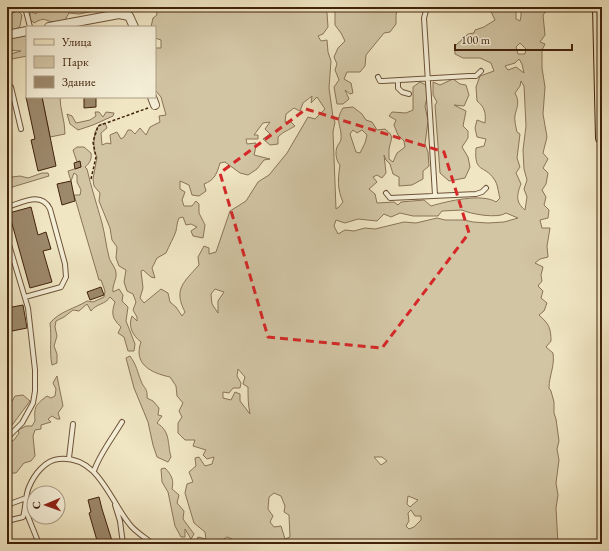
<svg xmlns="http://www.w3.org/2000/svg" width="609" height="551" font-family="'EB Garamond',serif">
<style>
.green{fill:#d2c5a4;stroke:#8a7458;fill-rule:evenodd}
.building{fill:#9c886b;stroke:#41220b}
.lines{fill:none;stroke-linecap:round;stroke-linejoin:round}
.lane-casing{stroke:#6d5339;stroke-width:6}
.street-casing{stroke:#6d5339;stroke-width:10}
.primary-casing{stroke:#41220b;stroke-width:14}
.path{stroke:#41220b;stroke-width:1.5;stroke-dasharray:3 2;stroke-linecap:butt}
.lane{stroke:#f5efd8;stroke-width:4}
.street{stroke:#f5efd8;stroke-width:8}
.primary{stroke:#f0e6c3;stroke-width:12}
.marked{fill:none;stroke:#d62828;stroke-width:3;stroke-dasharray:8 5;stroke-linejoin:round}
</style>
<rect width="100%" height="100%" fill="#f0e6c3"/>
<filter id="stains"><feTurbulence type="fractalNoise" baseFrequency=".005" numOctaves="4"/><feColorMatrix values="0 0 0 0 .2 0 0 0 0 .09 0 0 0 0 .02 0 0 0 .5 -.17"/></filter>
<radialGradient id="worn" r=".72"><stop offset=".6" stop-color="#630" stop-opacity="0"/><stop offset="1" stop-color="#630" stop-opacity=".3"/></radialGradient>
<!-- green -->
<path class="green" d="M42 7H115L79 14 69 13 65 20C62 21 57 23 54 22 44 21 46 16 34 23L30 19V11L36 14 38 10 43 9Z
M158 7H323L327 13 328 27 323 34 318 36 321 41 327 40 328 52 331 61 329 88 333 117 335 122 333 132 336 209 339 207 343 202C337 189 338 178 340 165 336 161 335 152 337 147 338 144 341 142 341 139 342 125 334 122 343 108L353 107 362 114 366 120 372 122 377 130 385 129C395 137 391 138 389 149 389 152 389 155 389 159L393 162 397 153 405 147 404 141 398 135 394 125 396 120 389 116 392 112 406 113 413 110V87L420 82 426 85 427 98 425 106 428 121 425 144 428 152 429 166 423 171V179L412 185 399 186V177L393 174 390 164 386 160 384 155 386 173 382 178 377 175 373 177 377 182 369 189 375 194 377 203 394 202 398 205 401 202 424 200 431 206C448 201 482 193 496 202L500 198C498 192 498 184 494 179 484 164 474 174 476 148L484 146 486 139 477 137 475 128 477 120 485 123C486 114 485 107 477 101L476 87 480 76 494 71 491 63 480 58H463L455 54V46L468 34 474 33 475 30 484 27 495 20 489 7H516V19L520 21 521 16V7H546L548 9 543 15 545 35 540 42 545 44 542 50V68L545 87 543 114 547 137 543 153 548 159 543 168 548 173 546 184 542 190 546 197 544 205 549 210 548 218 540 220 542 228H550L547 246 548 257 540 259 535 263 543 267 541 275 542 281 538 286 543 291 541 298 547 303 544 311 539 315C549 324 551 328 551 341L546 347 553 353C555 366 549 376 549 388L551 391 554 402V413L556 419 559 441 557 449 559 460 556 483 558 495 556 508 558 544H226L232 539 227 537 216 544H199L196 541 198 537 206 539 205 532 194 523 185 493 187 484 193 482 189 472 196 466 195 458 199 457 205 466 212 464 214 457 207 459 203 455 206 450 193 446 195 440H185L178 433V423L182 417 179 411 183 403 177 396 176 386 170 377C151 373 133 364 141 342 132 335 128 326 132 316L137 321V317L133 310 136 302 133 294 127 291 124 282 126 270 119 266 116 258 117 247 112 240 110 228 99 201 100 193 94 186 93 179 97 157 94 151V139L95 132 99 125 105 123 107 128 101 133 102 145 107 143 111 144 110 135 117 132 121 139 124 137 128 130H131L135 134 140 128 146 135 150 127 160 122 159 116 166 115 161 97 155 90V48H161V40L155 38V27H151L153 18 157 15 156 9ZM520 43 526 49 525 54H518L516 47ZM519 59 522 64 524 73 516 67 508 70 505 66 515 63ZM521 81 524 86 526 126 523 150 524 169 527 180 524 189 527 197 525 210C515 202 517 194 521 184L516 173 520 167 517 158 520 134 517 132C516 127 514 120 515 115 517 107 520 102 515 93L520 86ZM312 96 311 103 317 97 325 109 315 119 308 117 287 153 269 175 258 182 246 201 230 211 216 252 209 254V248L204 246 198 257 199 265C184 282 173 289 185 312L182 316 176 307 170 302 168 293 161 289 144 303 140 298 143 288 141 271 143 270 151 277 155 278 152 268 157 258 166 253C169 246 174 237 176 231 177 226 177 222 179 218L183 217 186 225 191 224 197 227 191 231 193 236 203 238 205 225 199 213V204L196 201 192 206H184L182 200 185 192 180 189V181L189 185 192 195 199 196 206 191 204 184C215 180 217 173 220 163L225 162 240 173 248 175 257 169 264 160 270 159 254 155 255 151 256 143 247 144 246 139H258V135H254L263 123 270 122 265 129 270 134 263 139 270 145 278 144V137C284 131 289 130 295 126L291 122H285L286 114 294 108 300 111 303 103ZM353 130 357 133 362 130 367 135 365 143 360 153 356 152 350 134ZM462 210C470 214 498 219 506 213L518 218 504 222 488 223 473 222 464 220H445L437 218 416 223 404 222 375 229 365 228 354 231 345 230 338 234 334 226 336 220 345 223 358 219 377 221 384 214 391 217 400 213 413 216H438L442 211ZM215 289 224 292 218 301V313L212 304 211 294ZM238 369 245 377 243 384 248 387C248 396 248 405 250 414L240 401V394L235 392 231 400 223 398V392L229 393 233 388H240L241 383 237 376ZM374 457H382L387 461 381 465ZM274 493 281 496 285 506 284 512 289 515 290 537 285 539 281 526 274 527 270 522 273 516 268 509 269 497ZM408 496 418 500 410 507 407 504ZM411 510 415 516H421V520L414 527 409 529 406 526 409 521 408 513Z
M334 7H398L396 15V24L390 32 384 33 366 55 365 66 360 72H347L344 79 351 83 353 93 350 94 345 90 349 99 343 104H337L334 87 339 80 335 70 337 64 334 57 338 48 345 41 341 33 335 25V13Z
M18 11 22 15 20 26 12 33H7V15Z
M27 33V56L7 60V55L21 51 7 50V38Z
M453 79 460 84 466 85 469 95 464 106 454 105 466 111 463 126 468 131V138L462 147 468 157 470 167 465 178 449 181 440 173 435 105 437 102 433 95V82L440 85Z
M42 97H60C60 110 65 120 65 134L50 137Z
M95 112H99L103 117 106 112 114 113 113 116 93 125 78 130 70 124 67 114 72 116 76 123 90 120 96 116Z
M77 147H84L91 153C92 159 90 163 85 167L87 169C91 187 97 205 102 223 105 234 106 246 109 257 110 262 116 268 116 273 117 279 112 285 113 292L119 289 123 295 122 301 128 307 126 321 135 344 134 351H128L124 337 118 333 121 327C112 318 111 314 115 302L110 297C105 305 97 303 91 311L87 304 79 311 73 310 64 317 56 321 55 327 57 336 54 346 57 354V363L52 365C49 351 52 338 50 323 60 311 74 309 87 301L93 302 104 297 105 291 101 280H99L74 195H80L81 190 77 182V175L74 173 71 181 68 171 81 167 80 162H77L73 150Z
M42 173H48L49 176 9 188 7 187V181H10L12 177 20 176 28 178Z
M130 356C137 366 137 371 141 381 144 389 148 388 147 398L153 401 159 408 158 415 162 416 157 423C171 432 167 443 171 457L168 462 157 457 153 445 148 422 134 388 126 358Z
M57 376 63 406 58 413 60 419H57L52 416 48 419 51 422 41 425V429L35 430 33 436 35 456 31 461 24 463 16 473H7V444L14 440 19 433 18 430 26 426H32L35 421C34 407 35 405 47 396L51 398 55 396 56 389 53 383Z
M23 395 30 401 7 432V410L15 396Z
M165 468C172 475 174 481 172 489L179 495 177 503 184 511 183 519 194 534 191 539 185 529V537H181L175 526 168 492 162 482 161 469Z"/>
<!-- building -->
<path class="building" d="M26 97H42L56 166 38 171 31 140 35 139Z
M84 97H96V107L84 108Z
M80 161 81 167 75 169 74 163Z
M71 181 75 201 62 205 57 184Z
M31 207 38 235 46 232 51 249 43 251 52 282 30 288 9 213Z
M101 287 104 295 90 300 87 292Z
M23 305 27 328 7 332V308Z
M99 497 102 509 113 544H98L89 513 91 512 88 500Z"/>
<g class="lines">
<defs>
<path id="lane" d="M25 7 30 27
M427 7 424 18 435 195
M378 77 380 81H383L469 76H476L481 71
M398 80V88L402 92 409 94
M7 85 11 87 21 129
M386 193 390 198 476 194 482 192 486 188
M7 207C22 203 41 191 50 209L65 264 66 277 61 287 25 297
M7 238 28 308 35 370V391L33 403 22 423 7 438
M69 458 73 424
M94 471C99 455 113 437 122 422
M7 505 26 498
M115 505 120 521 123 544
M25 509 39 544
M7 521 23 517C26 507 25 496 29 487 34 475 45 460 59 459 99 455 110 502 131 526 137 533 146 538 153 544"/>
<path id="street" d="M49 27 119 14 129 16 134 27
M7 35 27 31
M152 97 155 105"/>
<path id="primary" d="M599 7 602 138"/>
</defs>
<!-- lane casing -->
<use href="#lane" class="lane-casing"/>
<!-- street casing -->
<use href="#street" class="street-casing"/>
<!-- primary casing -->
<use href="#primary" class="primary-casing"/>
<!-- path -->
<path class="path" d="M91 179 96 157 93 142 98 126 148 108"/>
<!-- lane -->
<use href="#lane" class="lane"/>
<!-- street -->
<use href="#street" class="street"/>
<!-- primary -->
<use href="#primary" class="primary"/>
</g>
<!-- marked area -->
<path class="marked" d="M306 109 444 152 469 233 382 348 268 337 220 173Z"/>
<!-- margin -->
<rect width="609" height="551" fill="none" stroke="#f0e6c3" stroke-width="24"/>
<rect x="8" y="8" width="593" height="535" fill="none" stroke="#41220b" stroke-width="2"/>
<rect x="12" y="12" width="585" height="527" fill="none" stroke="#41220b"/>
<!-- legend -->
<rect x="26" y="26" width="130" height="72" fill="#f5efd8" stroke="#ad9d86"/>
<rect x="34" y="39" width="20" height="6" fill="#f0e6c3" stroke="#ad9d86"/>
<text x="62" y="46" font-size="12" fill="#41220b">Улица</text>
<rect x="34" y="56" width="20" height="12" fill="#d2c5a4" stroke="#ad9d86"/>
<text x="62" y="66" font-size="12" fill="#41220b">Парк</text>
<rect x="34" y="76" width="20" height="12" fill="#9c886b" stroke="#ad9d86"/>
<text x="62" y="86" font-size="12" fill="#41220b">Здание</text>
<!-- north arrow -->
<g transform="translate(46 505) rotate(268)"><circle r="19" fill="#f5efd8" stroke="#ad9d86"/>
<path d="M0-3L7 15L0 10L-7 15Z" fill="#8f2418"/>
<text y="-6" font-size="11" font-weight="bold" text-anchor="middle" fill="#41220b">С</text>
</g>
<!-- scale -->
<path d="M455 44v6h117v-6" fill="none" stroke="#41220b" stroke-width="2"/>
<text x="461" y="44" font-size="12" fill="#41220b" stroke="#f5efd8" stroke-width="3" paint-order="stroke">100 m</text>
<rect width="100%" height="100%" filter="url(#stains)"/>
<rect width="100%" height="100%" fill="url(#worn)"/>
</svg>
